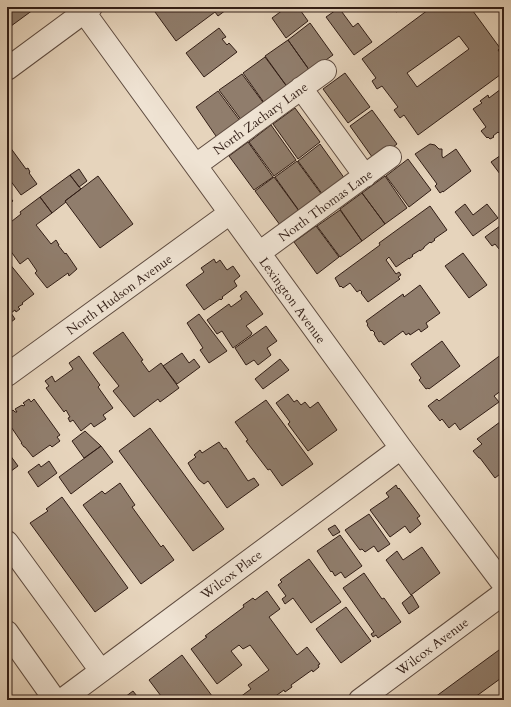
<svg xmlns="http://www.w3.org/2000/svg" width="511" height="707" font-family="Cardo,serif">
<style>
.building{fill:#907d6c;stroke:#321e16;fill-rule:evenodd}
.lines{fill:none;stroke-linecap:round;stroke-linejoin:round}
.minor-casing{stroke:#5f4c40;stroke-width:24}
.minor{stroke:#efe3d3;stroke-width:22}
.labels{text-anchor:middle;stroke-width:3;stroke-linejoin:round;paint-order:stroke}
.street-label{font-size:13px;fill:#321e16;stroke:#efe3d3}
</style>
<rect width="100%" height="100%" fill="#e6d4bc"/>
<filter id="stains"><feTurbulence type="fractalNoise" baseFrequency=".005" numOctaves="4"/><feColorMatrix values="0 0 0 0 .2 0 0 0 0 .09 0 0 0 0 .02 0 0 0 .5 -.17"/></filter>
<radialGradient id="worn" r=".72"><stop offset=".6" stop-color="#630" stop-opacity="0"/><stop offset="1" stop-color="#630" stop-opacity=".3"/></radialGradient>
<!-- building -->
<path class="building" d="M7 7H37L7 29Z
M162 7H230L218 16 215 12 176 41 155 12Z
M287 7H298L308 21 286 38 272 18Z
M392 7H404L396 12Z
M432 7H467V8L470 7 500 48 498 50 504 58V72L418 135 404 115 400 118 394 110 398 107 382 86 377 89 372 81 376 78 362 59ZM459 36 469 49 417 87 407 73Z
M339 8 353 27 358 23 372 42 354 55 326 17Z
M310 23 333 55 310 71 288 40Z
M219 28 226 37 222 39 227 45 229 43 237 52 204 77 186 53Z
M288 40 310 71 288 88 265 56Z
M265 57 288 88 265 104 243 73Z
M345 73 370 107 348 123 323 89Z
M242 74 265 105 242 121 219 90Z
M501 89 504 93V131L500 134 498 132 493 136 494 137 490 139 488 137 487 138 481 131 486 127 473 109 482 103 480 101 488 95 489 98Z
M218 91 241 122 218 139 196 107Z
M295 108 320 142 298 159 273 124Z
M372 110 397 144 375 161 350 126Z
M271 125 296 160 274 176 249 142Z
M248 142 273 177 254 190 229 156Z
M7 143 26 169 28 168 30 172 29 173 37 184 21 195 7 176Z
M320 144 345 179 323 195 298 161Z
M430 144 435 145 439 149H442V156L443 158 456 149 471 171 443 192V191L440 193 435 186 437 184 415 154Z
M504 153V177L501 174H500L491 162Z
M408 159 431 190 409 207 386 176Z
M297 161 322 195 300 212 275 177Z
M79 169 87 181 79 187 70 175Z
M70 175 81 189 65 201 66 202 52 213 40 197Z
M98 176 133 224 100 248 65 201Z
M385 176 407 208 385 224 362 193Z
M274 177 299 211 280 225 255 191Z
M362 193 385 224 362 241 340 209Z
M7 194 13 201 7 205Z
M40 197 52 213 36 225 51 244 56 240 59 245H58L65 254 66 253 77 269 69 276 68 273 47 288 35 273 37 271 28 258 20 264 7 246V225L21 214 20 212Z
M465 204 473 215 487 204 498 218 473 236 455 212Z
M430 206 447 230 434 239 435 240 431 243 430 242 424 247V248L420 251V250L412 255 413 256 409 259V258L396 267 389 257 386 260 396 274 399 272 401 275 398 277 400 279 368 302 361 293 362 292 360 290 357 292 350 283 343 288 341 286 340 287 335 278 380 245 379 243Z
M340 210 362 241 340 257 317 226Z
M504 223V255L495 244 492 246 485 237Z
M316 226 339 257 317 274 294 242Z
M463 253 487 285 469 298 445 266Z
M7 258 10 263H9L34 294 22 303 23 304 18 307 20 309 16 312 15 310 11 313 15 319 7 325Z
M214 259 216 263 220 260 227 270 233 266 240 276 234 281 237 286 222 297 223 298 221 300 220 299 204 310 186 285 204 272 201 268Z
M420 285 440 313 426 323 428 327 421 332 419 329 410 335 409 333 406 335 403 331 384 345 381 341 379 342 374 334 375 333 372 330 371 331 367 325 368 324 366 321 403 294 404 297Z
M246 291 263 314 246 326 252 333 251 335 233 348 222 331 217 334 207 320 229 304 231 307 242 299 240 296Z
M199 314 227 351 209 363 200 350 203 348 187 323Z
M266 326 277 341 267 348 271 355 258 365 254 360 246 365 235 348Z
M123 332 143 360 141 361 149 372 161 363 179 388 160 402 158 399 134 417 113 391 119 386 93 353Z
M442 341 460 366 429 389 428 388 426 389 419 380 421 378 411 364Z
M182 353 189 363 194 359 200 367 177 384 163 366Z
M502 354 504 357V362L501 364 504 368V393L502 390 494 396 499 402 460 430 455 423 449 428 442 419 440 421 428 406 437 399 439 401Z
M79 356 100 385 98 387 113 408 103 415 106 419 94 427 91 423 81 431 73 420 70 422 68 418 70 417 66 410 64 412 46 388 49 386 45 381 52 376 55 382 73 369 69 363Z
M280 359 289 370 263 389 255 379Z
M288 394 294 402 297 400 301 405 305 402 310 408 318 402 337 430 308 451 288 424 290 422 276 403Z
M29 399 31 402 34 399 60 435 57 437 60 441 52 447 50 445 33 457 25 447H24L21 443H22L7 421V418L10 417 8 414 13 410 15 412H17L15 409 22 405 23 406 25 405 23 403Z
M266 400 313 464 282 486 270 469 268 470 246 441 248 440 235 422Z
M504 419V471L495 478 480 458H479L473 451 482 444 477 439Z
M150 428 224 529 193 551 119 451Z
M85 431 101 446 84 458 72 441Z
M219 442 224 449 226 448 248 481 254 478 259 485 227 508 208 481 204 484 199 480 192 470 188 463 196 457 194 455 200 450 202 453Z
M101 446 113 462 71 494 59 477Z
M7 451 18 466 7 474Z
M49 461 57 473 38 487 28 472 39 464 41 467Z
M120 483 135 505 132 507 161 547 163 545 174 560 141 584 83 505 102 491 105 494Z
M396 485 398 489 399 488 420 516 417 518 421 524 410 533 405 526 390 537 370 510 389 497 386 493Z
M62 497 128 588 95 612 30 523 48 511 46 509Z
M369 514 390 544 378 552 374 546 365 552 362 549 360 550 345 530Z
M335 525 340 532 333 536 328 529Z
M340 535 362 566 345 578 341 572 335 576 332 571 331 572 317 551Z
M422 547 440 573 411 595 386 560 397 551 403 560Z
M309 559 341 602 311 623 293 598 285 604 282 599 286 596 278 585 282 582 280 580Z
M364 573 382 599 384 598 401 622 378 638 376 635 373 637 371 634 374 632 343 588Z
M267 591 280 609 269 617 297 655 307 647 320 664 318 665 319 667 313 672 312 670 291 685 292 687 285 692 284 690 270 700H236L251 689 248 685 269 670 250 645 243 649 239 645 231 651 242 665 217 684 191 649 207 637 205 636 244 607 243 605 253 598 255 600Z
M412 595 419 607 409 614 402 603Z
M346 607 371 641 341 663 316 629Z
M499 650 504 656V676L471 700H431Z
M182 655 215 700H164L149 680Z
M133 691 140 700H121Z"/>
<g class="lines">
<defs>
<path id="minor" d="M84 12 401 448 504 585
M7 69 91 7
M301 88 365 176
M196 165 325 71
M259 253 390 157
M7 375 230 213
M7 542 101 671
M7 632 55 700
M62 700 401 448
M360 700 504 593"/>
</defs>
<!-- minor casing -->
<use href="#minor" class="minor-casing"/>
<!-- minor -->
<use href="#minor" class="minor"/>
</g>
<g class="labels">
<!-- street labels -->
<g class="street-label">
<text transform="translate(260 118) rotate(-36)" y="5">North Zachary Lane</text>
<text transform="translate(325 205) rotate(-36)" y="5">North Thomas Lane</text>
<text transform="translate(119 294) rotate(-36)" y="5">North Hudson Avenue</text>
<text transform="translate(293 300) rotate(54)" y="5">Lexington Avenue</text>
<text transform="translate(231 574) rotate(-37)" y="5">Wilcox Place</text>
<text transform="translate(432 646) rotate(-37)" y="5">Wilcox Avenue</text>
</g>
</g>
<!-- margin -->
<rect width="511" height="707" fill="none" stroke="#e6d4bc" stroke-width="24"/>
<rect x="8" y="8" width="495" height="691" fill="none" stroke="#321e16" stroke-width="2"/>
<rect x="12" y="12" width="487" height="683" fill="none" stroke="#321e16"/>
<rect width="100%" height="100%" filter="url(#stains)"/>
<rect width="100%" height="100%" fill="url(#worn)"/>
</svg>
